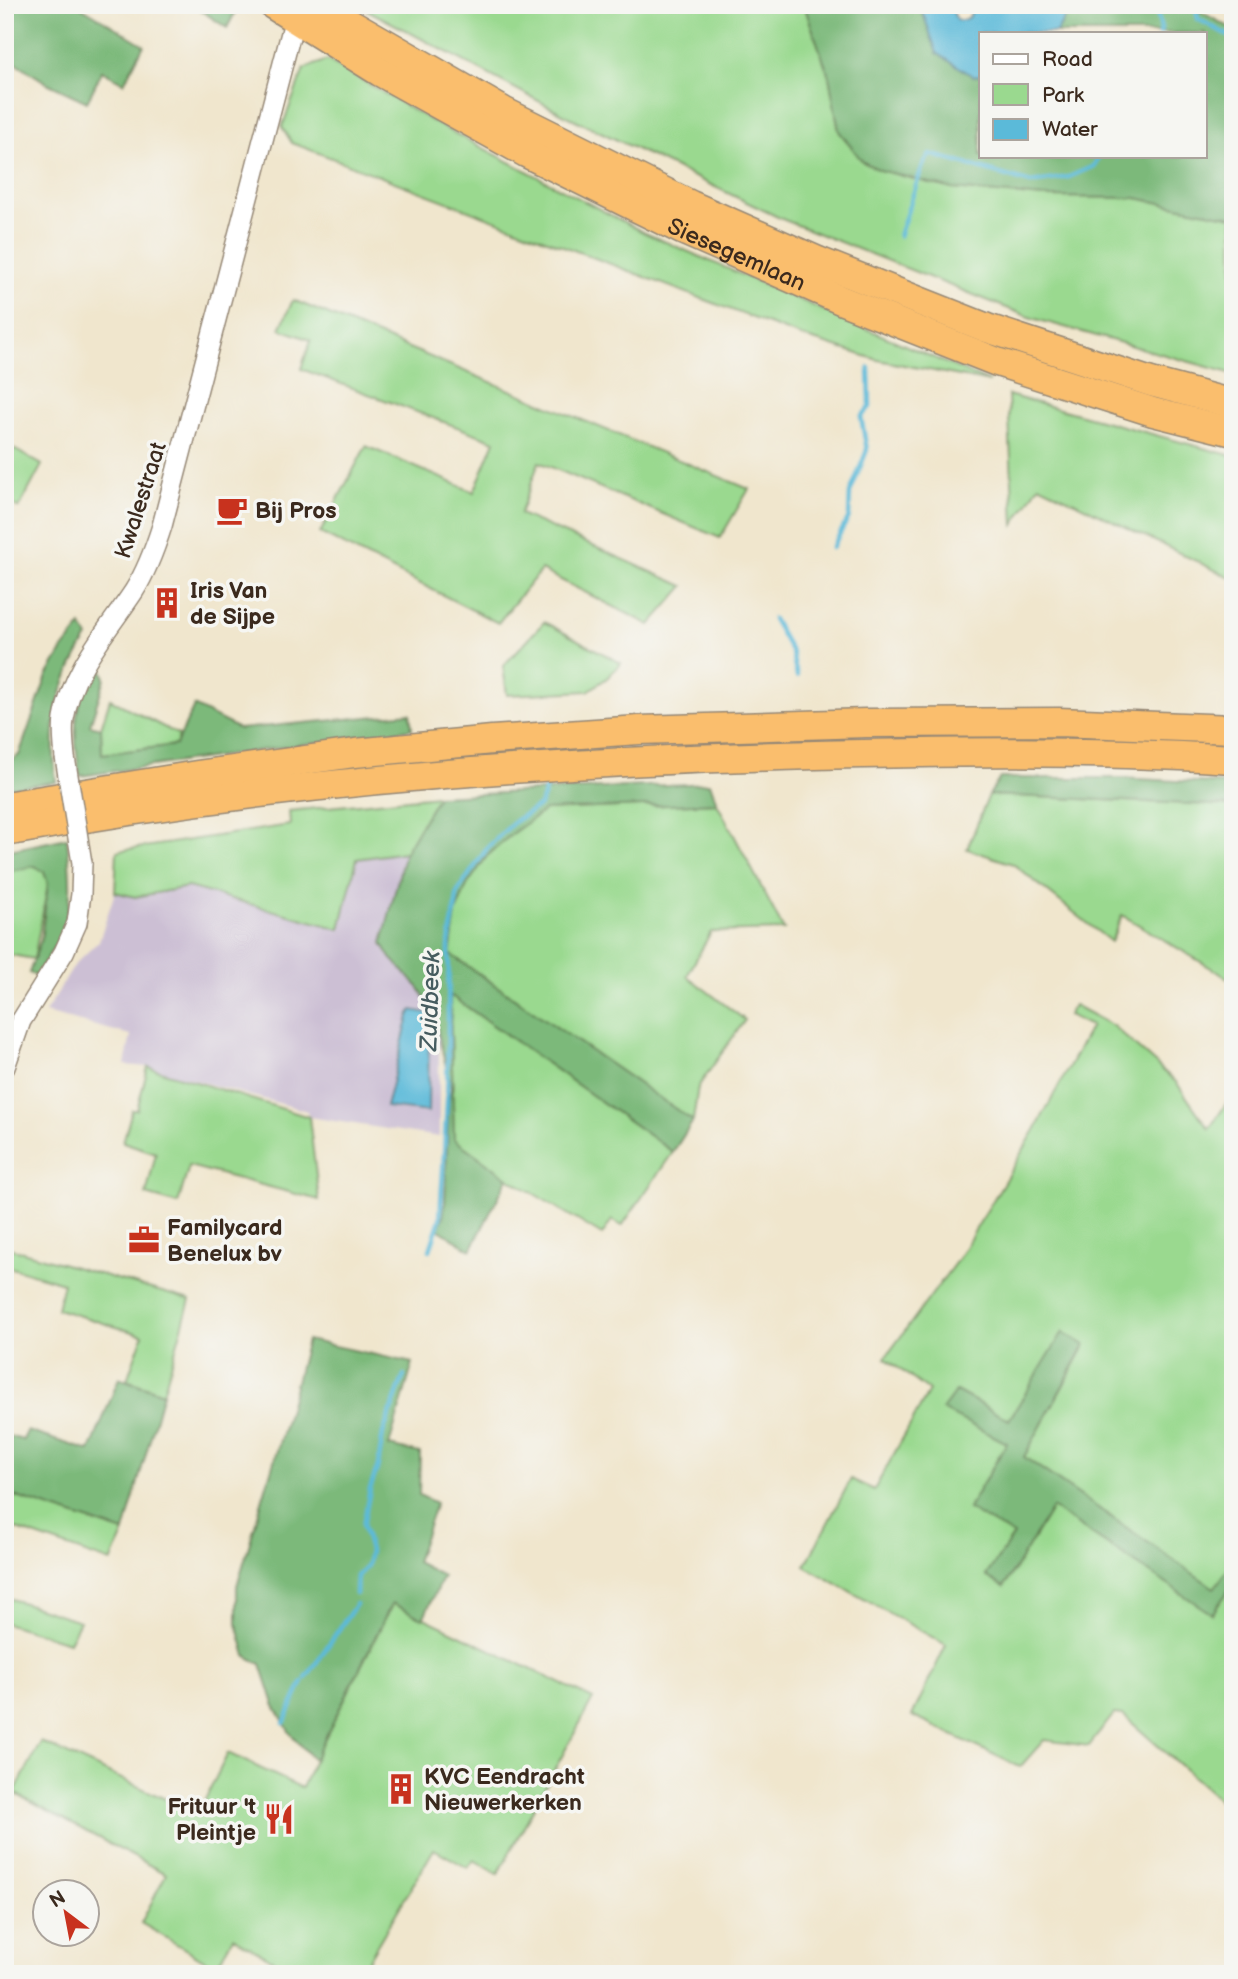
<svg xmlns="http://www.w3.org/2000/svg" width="1238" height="1979" font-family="'Balsamiq Sans',sans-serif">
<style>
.industrial{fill:#ccbfd4}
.green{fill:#9ad98f;stroke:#6a8256;stroke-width:2}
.forest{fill:#7bb97a;stroke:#5b724c;stroke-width:2}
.water{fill:#5bbad9;stroke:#4b727c;stroke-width:2}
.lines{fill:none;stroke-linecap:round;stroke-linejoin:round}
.stream{stroke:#5bbad9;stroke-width:4.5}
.minor-casing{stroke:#968876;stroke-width:22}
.highway-casing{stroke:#968876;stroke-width:31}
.minor{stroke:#fff;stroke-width:19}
.highway{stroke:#fabe6d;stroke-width:28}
.minor-bridge-casing{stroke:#968876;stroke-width:22;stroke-linecap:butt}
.minor-bridge{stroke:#fff;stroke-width:19}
.labels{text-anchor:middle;stroke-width:7;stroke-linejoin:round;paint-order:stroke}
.street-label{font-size:23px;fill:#3b2a1e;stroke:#f6f6f2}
.poi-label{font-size:23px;font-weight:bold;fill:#3b2a1e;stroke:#f6f6f2;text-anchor:start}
.water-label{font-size:24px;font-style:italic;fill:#465c5f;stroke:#f6f6f2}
</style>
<rect width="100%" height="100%" fill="#f6f6f2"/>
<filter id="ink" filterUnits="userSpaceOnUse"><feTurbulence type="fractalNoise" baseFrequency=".0143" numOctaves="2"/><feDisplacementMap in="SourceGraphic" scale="14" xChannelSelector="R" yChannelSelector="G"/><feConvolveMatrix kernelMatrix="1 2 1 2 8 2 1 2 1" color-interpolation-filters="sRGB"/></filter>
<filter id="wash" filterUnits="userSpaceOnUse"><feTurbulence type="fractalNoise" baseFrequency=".00686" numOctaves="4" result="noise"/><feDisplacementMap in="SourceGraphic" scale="28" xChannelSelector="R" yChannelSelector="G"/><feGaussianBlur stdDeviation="1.57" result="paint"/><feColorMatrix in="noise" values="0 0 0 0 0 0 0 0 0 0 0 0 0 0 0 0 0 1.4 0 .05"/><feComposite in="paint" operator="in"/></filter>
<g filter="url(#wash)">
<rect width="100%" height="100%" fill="#f0e6cd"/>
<!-- industrial -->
<path class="industrial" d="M405 852 382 943 419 988 433 1012 439 1036V1137L309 1117 307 1111 148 1067 125 1065 131 1035 45 1013 76 963 99 941 115 892 135 897 188 887 340 928 357 859Z"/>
<!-- green -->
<path class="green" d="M358 5H804L829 76 839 131 863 162 880 170 952 189 1044 197 1136 198 1233 217V374L1032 318 782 219 565 115Z
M327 60 439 125 645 233 990 382 878 360 800 336 292 143 282 127 304 69Z
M293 300 749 489 720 538 539 462 520 514 684 586 650 625 541 570 498 623 320 533 366 446 474 492 495 441 301 369 311 340 280 329Z
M1008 395 1233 456V579L1039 485 1014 525Z
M5 444 42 465 19 508 5 500Z
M544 622 621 663 607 678 588 691 507 695 503 666Z
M110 699 179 735 176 745 102 754 101 728Z
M989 795 1233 806V981L1122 915 1111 942 1013 864 967 849Z
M438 796 405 852 357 859 340 929 188 887 135 897 115 892 117 851 290 825 289 811Z
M717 803 784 930 711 932 687 976 745 1020 698 1087 693 1121 450 954 456 912 467 885 487 856 514 832 545 810Z
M35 866 44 872 48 884 34 959 5 954V872Z
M450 995 673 1152 622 1226 612 1220 602 1235 508 1178 454 1139Z
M1074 1005 1113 1026 1176 1082 1209 1129 1233 1094V1563L1215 1589 1024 1457 1085 1346 1064 1333 1009 1420 956 1391 1007 1443 968 1509 1014 1535 986 1576 1004 1587 1052 1508 1212 1614 1233 1584V1812L1123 1715 1114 1714 1089 1746 1044 1740 1020 1767 912 1716 946 1645 805 1566 851 1479 874 1490 929 1391 885 1358 958 1259 1035 1130 1091 1026 1068 1015Z
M148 1067 309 1117 319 1200 189 1166 178 1204 146 1195 156 1153 123 1142 132 1110H137Z
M5 1247 190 1300 163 1393 127 1380 143 1335 57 1309 63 1283 5 1266Z
M5 1493 124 1532 111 1562 5 1525Z
M5 1597 80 1621 69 1642 5 1623Z
M393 1603 593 1699 498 1874 474 1860 468 1868 434 1849 360 1974H298L233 1937 216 1967 141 1923 166 1874 14 1793 41 1742 198 1814 228 1753 302 1788 314 1760Z"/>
<!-- forest -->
<path class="forest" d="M5 5H78L144 45 124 83 102 71 87 102 47 83 5 56Z
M193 5H234L238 7 227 28Z
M804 5H920L922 13 973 76 981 75V156H1205V33H1056L1070 9V5H1188L1233 29V217L1136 198 1044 197 952 189 880 170 863 162 839 131 829 76Z
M81 626 88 637C56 689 49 722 56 782L5 788V765L19 755 47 676 63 649Z
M99 659 105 678 90 725 101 728 102 754 176 745 194 706 239 729 410 713 412 729 80 776C72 730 73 700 99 659Z
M1000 778H1119L1233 784V806L989 795Z
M710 783 717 803 545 810 514 832 487 856 467 885 456 912 450 954 693 1121 673 1152 450 995 454 1139 508 1178 471 1250 438 1229 443 1218 445 1202 449 1101 451 1088 433 1012 419 988 391 958 382 943 405 852 438 796Z
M67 838C70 872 75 907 59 938 52 951 44 964 36 976L29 973 41 940 48 884 44 872 35 866 5 872V851Z
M1063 1332 1085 1345 1024 1457 1214 1588 1233 1563V1584L1212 1614 1052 1508 1004 1587 986 1576 1014 1535 968 1509 1007 1443 942 1410 956 1391 1009 1420Z
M307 1340 413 1363 389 1446 420 1453 419 1495 436 1503 416 1562 443 1576 423 1619 392 1603 314 1760 290 1733 274 1704 261 1664 246 1656 237 1623V1586L286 1420Z
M119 1378 163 1393 124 1532 5 1493V1448L8 1436 23 1440 27 1431 90 1451Z"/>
<!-- water -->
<path class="water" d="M920 5H960L955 7 953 12 957 20H964L970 16 971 11 966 5H1070V9L1056 33H981V75L973 76 937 53Z
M412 1010 428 1013 429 1020 428 1112 386 1107 409 1016Z"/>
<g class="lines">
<!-- stream -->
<path class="stream" d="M1156 5 1161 29 1160 33
M1195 5 1198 19 1233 38
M899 236 923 165 930 154 1031 183 1069 177 1094 166 1099 156
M832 548 849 517 850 493 867 450 861 417 870 407 869 368
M773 619 792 653 797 676
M430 1250 440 1219 447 1102 449 943 458 891 488 847 515 821 540 805 546 788
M356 1594 357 1576 367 1566 370 1551 363 1525 370 1489 378 1466 383 1433 404 1375
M306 1678 356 1604
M284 1723 303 1682"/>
</g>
</g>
<g filter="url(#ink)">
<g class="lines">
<defs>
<path id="minor" d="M65 757C64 745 62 731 64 719 72 669 107 632 134 591 146 572 155 548 162 526L297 10
M5 1067 21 1021 64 952 77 923 81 894 82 863"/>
<g id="highway">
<path id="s1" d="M273 5 380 72 526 153 682 230 843 301 997 362 1153 412 1233 432"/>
<path d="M319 5 503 111 691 205 818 261 987 328 1151 382 1233 404"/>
<path d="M5 806 197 775 355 753 492 740 639 730 866 723 1059 722 1233 729"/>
<path d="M5 832C262 784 521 763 781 756 931 752 1083 749 1233 759"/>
</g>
</defs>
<!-- minor casing -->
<use href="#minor" class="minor-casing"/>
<!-- highway casing -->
<use href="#highway" class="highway-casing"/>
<!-- minor -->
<use href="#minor" class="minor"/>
<!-- highway -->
<use href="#highway" class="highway"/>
<defs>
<path id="minor-bridge" d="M65 757 82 863"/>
</defs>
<!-- minor-bridge casing -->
<use href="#minor-bridge" class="minor-bridge-casing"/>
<!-- minor-bridge -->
<use href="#minor-bridge" class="minor-bridge"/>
</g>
</g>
<!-- icons -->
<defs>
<symbol id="cafe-bare" viewBox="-9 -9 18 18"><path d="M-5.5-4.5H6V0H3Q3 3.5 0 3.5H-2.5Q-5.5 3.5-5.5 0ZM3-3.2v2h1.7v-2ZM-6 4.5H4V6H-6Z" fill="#c8321e" stroke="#f6f6f2" stroke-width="2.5" paint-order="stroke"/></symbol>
<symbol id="building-bare" viewBox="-9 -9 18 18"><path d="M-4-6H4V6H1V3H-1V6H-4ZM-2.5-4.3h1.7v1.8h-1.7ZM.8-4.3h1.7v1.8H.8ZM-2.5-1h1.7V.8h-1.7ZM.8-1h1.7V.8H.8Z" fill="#c8321e" stroke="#f6f6f2" stroke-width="2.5" paint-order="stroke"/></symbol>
<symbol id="office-bare" viewBox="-9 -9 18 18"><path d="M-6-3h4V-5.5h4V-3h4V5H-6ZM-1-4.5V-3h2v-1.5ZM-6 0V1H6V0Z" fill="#c8321e" stroke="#f6f6f2" stroke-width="2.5" paint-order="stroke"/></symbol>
<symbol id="restaurant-bare" viewBox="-9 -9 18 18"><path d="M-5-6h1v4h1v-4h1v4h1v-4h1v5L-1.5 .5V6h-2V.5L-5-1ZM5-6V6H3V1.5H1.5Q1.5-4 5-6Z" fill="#c8321e" stroke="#f6f6f2" stroke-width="2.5" paint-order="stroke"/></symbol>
</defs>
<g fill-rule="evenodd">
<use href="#cafe-bare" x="210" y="488" width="44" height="44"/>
<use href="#building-bare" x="145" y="581" width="44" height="44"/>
<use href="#office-bare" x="122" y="1218" width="44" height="44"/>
<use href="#building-bare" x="379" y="1767" width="44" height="44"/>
<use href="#restaurant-bare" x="257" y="1797" width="44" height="44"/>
</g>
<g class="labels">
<!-- street labels -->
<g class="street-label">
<text dy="8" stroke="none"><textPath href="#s1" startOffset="527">Siesegemlaan</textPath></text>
<text transform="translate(140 500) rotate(-72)" y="8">Kwalestraat</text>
</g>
<!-- poi labels -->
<g class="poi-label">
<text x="255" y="518">Bij Pros</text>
<text x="190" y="598">Iris Van<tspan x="190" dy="26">de Sijpe</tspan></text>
<text x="167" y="1235">Familycard<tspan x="167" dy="26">Benelux bv</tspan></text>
<text x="424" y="1784">KVC Eendracht<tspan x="424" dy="26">Nieuwerkerken</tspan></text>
<text x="256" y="1814" text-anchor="end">Frituur 't<tspan x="256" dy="26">Pleintje</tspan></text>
</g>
<!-- water labels -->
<g class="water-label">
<text transform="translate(430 1001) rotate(-88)" y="8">Zuidbeek</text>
</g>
</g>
<!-- margin -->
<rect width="1238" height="1979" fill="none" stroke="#f6f6f2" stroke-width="28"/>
<!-- legend -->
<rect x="979" y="32" width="228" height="126" fill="#f6f6f2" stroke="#aba49d" stroke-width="2"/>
<rect x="993" y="54" width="35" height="10" fill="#ffffff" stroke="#aba49d" stroke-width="2"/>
<text x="1042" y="66" font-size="21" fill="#3b2a1e">Road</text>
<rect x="993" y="84" width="35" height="21" fill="#9ad98f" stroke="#aba49d" stroke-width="2"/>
<text x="1042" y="102" font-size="21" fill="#3b2a1e">Park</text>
<rect x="993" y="119" width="35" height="21" fill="#5bbad9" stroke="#aba49d" stroke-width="2"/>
<text x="1042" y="136" font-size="21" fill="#3b2a1e">Water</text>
<!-- north arrow -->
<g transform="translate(66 1913) rotate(328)"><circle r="33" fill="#f6f6f2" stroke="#aba49d" stroke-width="2"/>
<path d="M0-5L12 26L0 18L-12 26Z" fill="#c8321e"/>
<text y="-10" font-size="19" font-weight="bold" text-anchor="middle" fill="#3b2a1e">N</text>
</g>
</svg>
